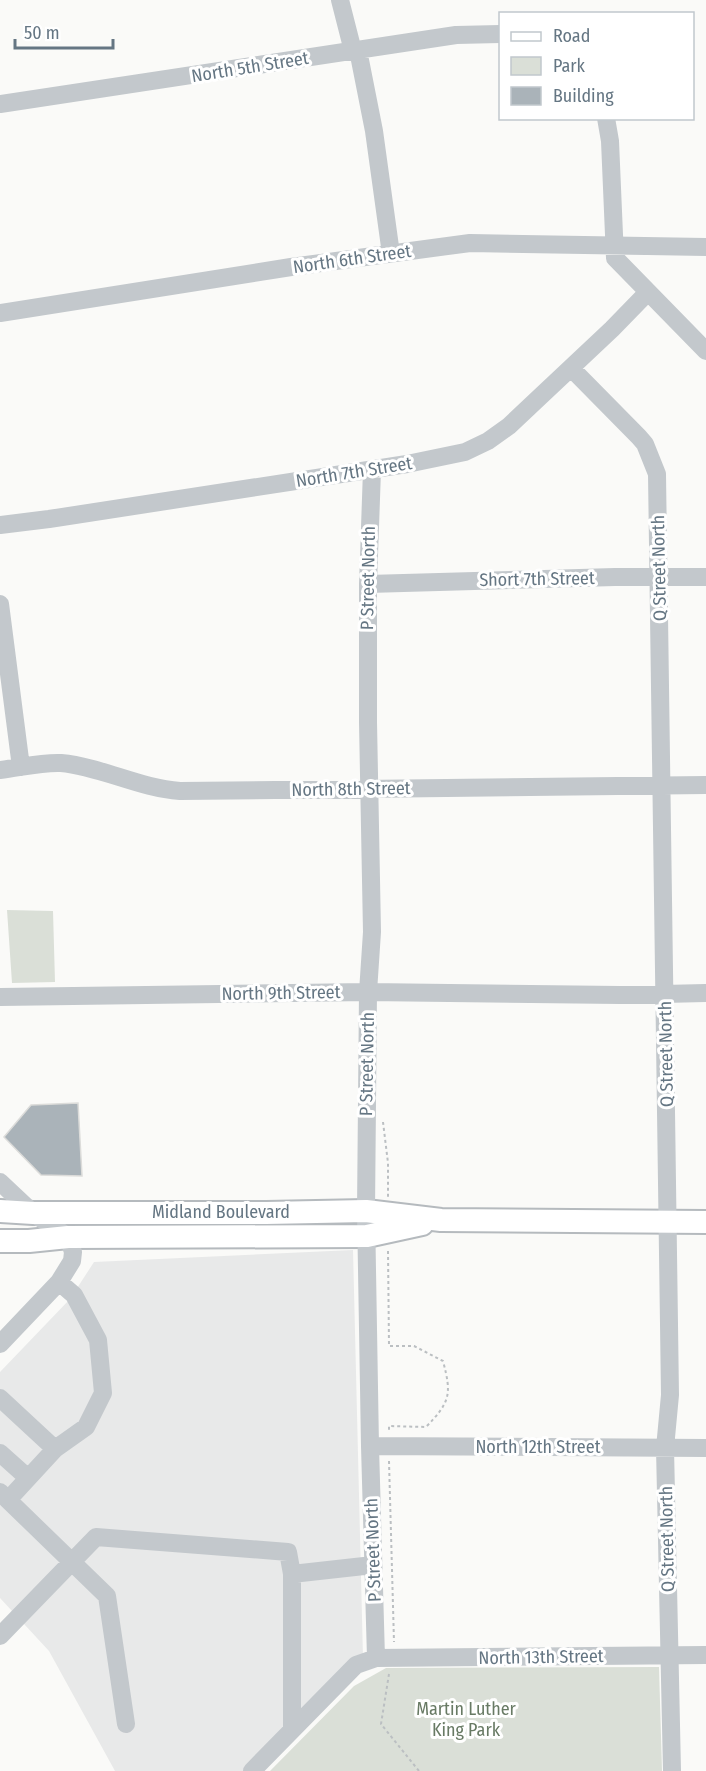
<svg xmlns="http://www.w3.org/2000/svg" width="706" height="1771" font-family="'Fira Sans Condensed',sans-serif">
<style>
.built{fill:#e8e9e9}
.green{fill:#dadfd7}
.building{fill:#aab3b9;stroke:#dcdcda;stroke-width:1.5}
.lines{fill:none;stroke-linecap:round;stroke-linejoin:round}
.major-casing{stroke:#b5babe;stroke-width:26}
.path{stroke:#bbbfc2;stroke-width:2;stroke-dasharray:3 3;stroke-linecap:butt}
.minor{stroke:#c3c8cc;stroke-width:18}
.major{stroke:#fff;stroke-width:22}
.labels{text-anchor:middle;stroke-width:6;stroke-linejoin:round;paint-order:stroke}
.street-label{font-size:18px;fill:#657683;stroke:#fff}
.park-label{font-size:18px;fill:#687a64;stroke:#fff}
</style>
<rect width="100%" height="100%" fill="#fafaf8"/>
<!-- built -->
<path class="built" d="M353 1250 363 1658 246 1771H115L49 1651 0 1598V1372L70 1299 94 1262Z"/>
<!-- green -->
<path class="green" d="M7 910 53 911 55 982 12 983Z
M659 1667 662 1771H270L354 1686 386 1668Z"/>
<!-- building -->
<path class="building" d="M78 1103 82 1176 41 1175 4 1137 31 1105Z"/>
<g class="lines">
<defs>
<path id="major" d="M0 1211 33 1213H266L366 1211 441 1220 706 1222
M0 1241H29L68 1237 367 1236 422 1224"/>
</defs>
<!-- major casing -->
<use href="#major" class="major-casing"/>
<!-- path -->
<path class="path" d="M383 1122 388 1163V1197
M388 1251 389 1346H414L443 1361C452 1395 450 1402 426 1427L389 1426V1432
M389 1461 394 1642
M389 1674 381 1724 419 1771"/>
<!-- minor -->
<path class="minor" d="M340 0 353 51
M358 50 374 131 391 254
M0 104 456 35 500 34
M606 118 610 141 615 258 706 351
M0 313 291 267 470 243 706 247
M571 368 639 437 645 444 657 474 670 1395 665 1448 672 1771
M372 470 368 584V722L372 932 368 992 366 1211 370 1446 376 1658
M0 525 49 519 407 464 465 452 488 441 509 426 612 329 648 292
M368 584 615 577H706
M0 604 21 767
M0 770C19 768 41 762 61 763 102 767 139 788 180 791L706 785
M0 997 368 992 620 995 706 993
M0 1182 33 1213 68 1237 73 1252 72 1261 59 1282 0 1344
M0 1398 55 1449 8 1500 0 1492
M370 1446 706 1448
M55 1449 86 1427 103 1393 98 1340 74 1295 59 1282
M0 1453 28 1478
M8 1500 107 1596 126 1724
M292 1574 373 1565
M0 1636 96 1537 288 1552 292 1574V1730
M252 1771 356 1665 376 1658 706 1655"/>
<!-- major -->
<use href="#major" class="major"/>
</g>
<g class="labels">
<!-- street labels -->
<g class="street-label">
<text transform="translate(250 67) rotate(-9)" y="6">North 5th Street</text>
<text transform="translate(352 259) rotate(-8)" y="6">North 6th Street</text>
<text transform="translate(354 472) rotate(-9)" y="6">North 7th Street</text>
<text transform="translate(659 568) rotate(-91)" y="6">Q Street North</text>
<text transform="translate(368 578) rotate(-89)" y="6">P Street North</text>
<text transform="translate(537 579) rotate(-1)" y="6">Short 7th Street</text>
<text transform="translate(351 789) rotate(-1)" y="6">North 8th Street</text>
<text transform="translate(281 993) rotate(-1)" y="6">North 9th Street</text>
<text transform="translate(666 1054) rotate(-91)" y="6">Q Street North</text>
<text transform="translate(367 1064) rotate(-89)" y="6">P Street North</text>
<text x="221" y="1218">Midland Boulevard</text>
<text x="538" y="1453">North 12th Street</text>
<text transform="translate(667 1539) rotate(-91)" y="6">Q Street North</text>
<text transform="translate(373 1550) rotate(-92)" y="6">P Street North</text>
<text transform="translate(541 1657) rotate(-1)" y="6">North 13th Street</text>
</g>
<!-- park labels -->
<g class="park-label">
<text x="466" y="1715">Martin Luther<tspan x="466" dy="21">King Park</tspan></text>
</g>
</g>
<!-- legend -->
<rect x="499" y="12" width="195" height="108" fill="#ffffff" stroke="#c1c8cd" stroke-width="1.5"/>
<rect x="511" y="32" width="30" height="9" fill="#ffffff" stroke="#c1c8cd" stroke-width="1.5"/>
<text x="553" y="42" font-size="18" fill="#657683">Road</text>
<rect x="511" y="57" width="30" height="18" fill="#dadfd7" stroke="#c1c8cd" stroke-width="1.5"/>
<text x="553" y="72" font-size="18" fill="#657683">Park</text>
<rect x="511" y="87" width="30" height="18" fill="#aab3b9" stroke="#c1c8cd" stroke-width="1.5"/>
<text x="553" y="102" font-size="18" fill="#657683">Building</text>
<!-- scale -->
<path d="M15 39v9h98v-9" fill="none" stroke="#657683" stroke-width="3"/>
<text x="24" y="39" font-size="18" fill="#657683" stroke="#ffffff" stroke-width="4.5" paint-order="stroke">50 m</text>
</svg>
